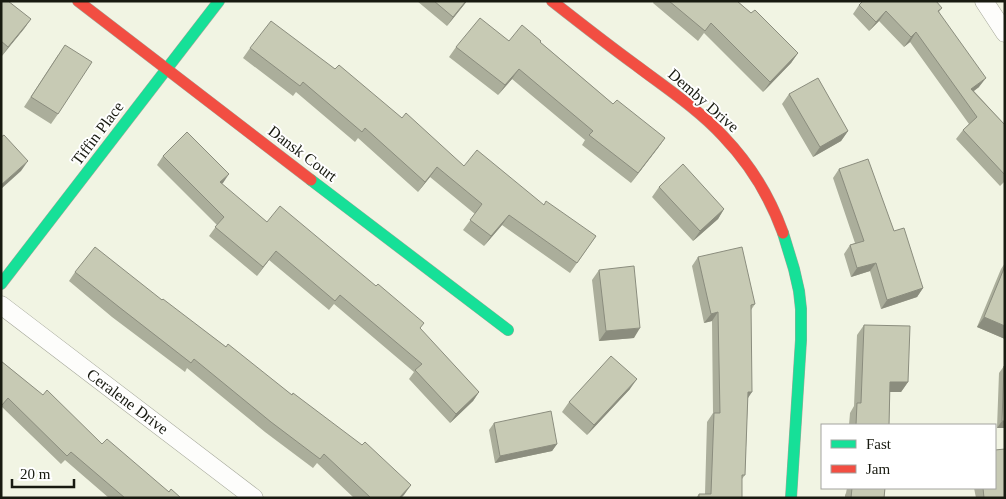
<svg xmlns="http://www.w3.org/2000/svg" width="1006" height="499" font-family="Georgia,serif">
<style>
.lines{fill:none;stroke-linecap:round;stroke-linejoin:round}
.street-casing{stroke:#a4a699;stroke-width:19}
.fast-casing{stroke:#a4a699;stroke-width:12}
.jam-casing{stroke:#a4a699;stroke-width:12}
.street{stroke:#fdfdfb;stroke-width:18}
.fast{stroke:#16e098;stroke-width:11}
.jam{stroke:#f24e42;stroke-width:11}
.wall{fill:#abae9b}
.shaded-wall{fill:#8b8d7e}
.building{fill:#c7cab4;stroke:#8b8d7e}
.labels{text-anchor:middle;stroke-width:4;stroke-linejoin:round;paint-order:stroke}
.street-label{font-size:16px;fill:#181a10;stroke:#fff}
</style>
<rect width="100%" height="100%" fill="#f1f4e3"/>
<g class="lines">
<defs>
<path id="street" d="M984 1 1005 33
M1 305 254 498"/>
<path id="fast" d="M311 180 508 330
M783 233 794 269 799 291 801 309V340L791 498
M1 284 219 1"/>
<path id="jam" d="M78 1 311 180
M552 1C580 23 608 45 637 66 666 88 698 109 723 136 749 163 770 197 783 233"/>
</defs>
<!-- street casing -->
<use href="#street" class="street-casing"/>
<!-- fast casing -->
<use href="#fast" class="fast-casing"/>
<!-- jam casing -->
<use href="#jam" class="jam-casing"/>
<!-- street -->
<use href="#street" class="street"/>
<!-- fast -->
<use href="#fast" class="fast"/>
<!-- jam -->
<use href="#jam" class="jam"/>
</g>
<!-- wall -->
<path class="wall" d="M1 1 31 19 1 57Z
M417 1H467L447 26Z
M654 1H737L798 53 791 63 763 92 704 33 698 41 653 3Z
M859 5 942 8 939 12 979 87 974 91 1005 125V181L1000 186 956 139 963 130 969 124 910 42 904 47 879 21 869 31 853 14Z
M509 41 540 42 613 104 665 138 631 183 582 145 585 140 512 79 498 95 449 57 456 47Z
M250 48 335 69 402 118 464 166 544 205 596 236 570 273 502 225 484 246 463 230 475 214 430 177 418 192 358 138 355 142 296 92 293 96 243 58Z
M58 55V114L51 124 24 107Z
M789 94 848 131 841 141 813 157 782 104Z
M163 156 221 184 267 222 420 329 479 392 473 401 450 423 409 379 414 372 334 304 329 310 269 260 257 276 209 236 217 225 157 165Z
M839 169 894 231 923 288 917 297 881 309 870 271 851 277 844 254 850 245 855 243 833 178Z
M659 187 724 209 718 219 693 241 652 197Z
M698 257 755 304 751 310 745 475 742 479V498H696L699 494H705L707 422 713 413 712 321 704 323 692 266Z
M1005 263V339L977 327 1001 269Z
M599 270 634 338 599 341 592 280Z
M75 272 162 300 292 395 411 485 401 498H354L317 463 313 468 265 432 187 368 185 372 112 317 69 281Z
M864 325 908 382 901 392H890L889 425H849L850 413 854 406 857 335Z
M1 361 102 444 169 492 181 498H109L65 460 61 464 2 407H1Z
M1004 366 1005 428H997L999 373Z
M630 389 587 435 562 412 569 402Z
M494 423 557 444 552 451 495 463 489 430Z
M847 488H885L884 498H845V495L846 493Z
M974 488H995L1005 498H976Z"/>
<!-- shaded-wall -->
<path class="shaded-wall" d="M466 1H467L447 26 453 17Z
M886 11 879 21 869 31 876 22Z
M31 19 24 29 1 57 8 47Z
M916 32 910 42 904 47 911 37Z
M798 53 791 63 763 92 770 82Z
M519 69 512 79 498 95 505 85Z
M986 78 979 87 964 98 971 89Z
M848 131 841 141 813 157 820 147Z
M665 138 658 148 631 183 638 173Z
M28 161 21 171 1 189V185Z
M437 167 430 177 418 192 425 182Z
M229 174 223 183 214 191 220 182Z
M724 209 718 219 693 241 700 231Z
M509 215 502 225 484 246 491 236Z
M276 251 269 260 257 276 263 267Z
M876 263 870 271 851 277 857 268Z
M923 288 917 297 881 309 887 300Z
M718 312 712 321 704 323 711 314Z
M984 317 1005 326V339L977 327Z
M640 328 634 338 599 341 606 331Z
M637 379 630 389 587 435 594 425Z
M890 382H908L901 392H884Z
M479 392 473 401 450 423 456 414Z
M748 392H752L746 401Z
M1002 421H1005V428H997Z
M557 444 552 451 495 463 500 456Z
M411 485 404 495 401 498H399Z"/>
<!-- building -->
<path class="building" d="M1 1H8L31 19 8 47 1 41Z
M434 1H466L453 17Z
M669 1H737L751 13 755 10 798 53 770 82 711 23 705 31Z
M863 1H936L942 8 938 11 986 78 971 89 1005 125V175L963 130 977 117 916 32 911 37 886 11 876 22 859 5Z
M480 18 509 41 522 25 541 41 540 42 613 104 617 100 665 138 638 173 589 135 593 131 519 69 505 85 456 47Z
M271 21 335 69 339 65 402 118 406 113 464 166 477 150 544 205 546 201 596 236 577 263 509 215 491 236 470 220 482 204 437 167 425 182 365 128 362 132 303 82 300 86 250 48Z
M65 45 92 62 58 114 31 97Z
M818 78 848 131 820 147 789 94Z
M187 132 229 174 220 182 267 222 280 206 376 286 378 284 424 323 420 328 479 392 456 414 415 370 422 364 340 295 335 301 276 251 263 267 215 227 224 217 163 156Z
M4 135 28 161 1 185V137Z
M868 159 894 231 904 228 923 288 887 300 876 263 857 268 850 245 864 241 839 169Z
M683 164 724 209 700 231 659 187Z
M95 247 162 300 163 299 226 347 228 344 292 395 293 393 362 445 365 442 411 485 399 498H371L324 454 320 459 271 422 194 359 191 363 119 307 75 272Z
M742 247 755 304 751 305 752 392H748L745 475H742V498H699V494H711L714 413H720L718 312 711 314 698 257Z
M634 266 640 328 606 331 599 270Z
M1005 266V326L984 317Z
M864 325 910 326 908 382H890L889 425H856L857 403H861Z
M611 356 637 379 594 425 569 402Z
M1 361 43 395 47 390 102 444 107 439 169 492 171 489 181 498H125L71 452 67 456 8 398 2 405 1 404Z
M1004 366H1005V421H1002Z
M551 411 557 444 500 456 494 423Z
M1005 449V498H984L983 488H995V450Z
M852 488H885L884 498H851Z"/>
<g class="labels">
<!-- street labels -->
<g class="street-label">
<text transform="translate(704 100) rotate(41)" y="6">Demby Drive</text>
<text transform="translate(97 133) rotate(-53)" y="6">Tiffin Place</text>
<text transform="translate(303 153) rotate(37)" y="6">Dansk Court</text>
<text transform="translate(128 401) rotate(37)" y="6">Ceralene Drive</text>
</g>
</g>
<!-- border -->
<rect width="1006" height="499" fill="none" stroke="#181a10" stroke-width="5"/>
<!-- legend -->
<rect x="821" y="424" width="175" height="65" fill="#ffffff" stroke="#a3a39f"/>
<rect x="831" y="440" width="25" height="8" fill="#16e098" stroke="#a3a39f"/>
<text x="866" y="449" font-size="15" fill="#181a10">Fast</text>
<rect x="831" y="465" width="25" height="8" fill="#f24e42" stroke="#a3a39f"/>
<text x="866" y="474" font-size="15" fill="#181a10">Jam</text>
<!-- scale -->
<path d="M12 479v8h62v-8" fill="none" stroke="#181a10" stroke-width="2.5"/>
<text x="20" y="479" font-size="15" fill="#181a10" stroke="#ffffff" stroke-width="4" paint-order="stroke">20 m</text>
</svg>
